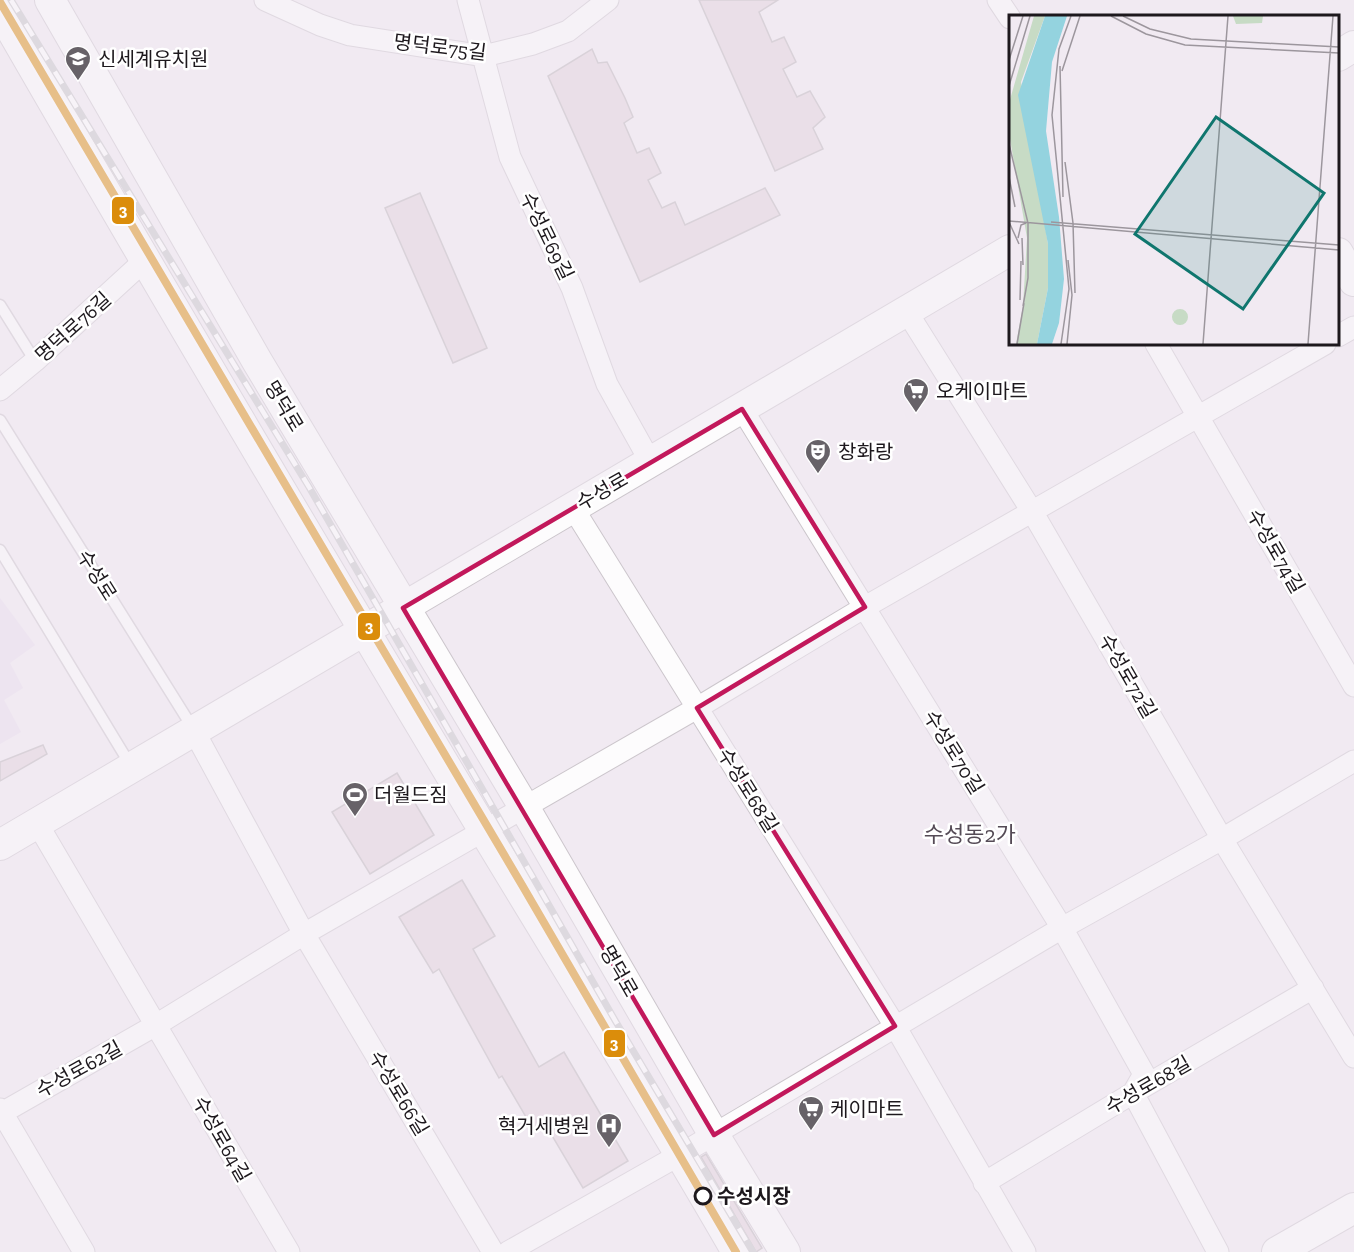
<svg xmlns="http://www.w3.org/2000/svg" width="1354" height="1252" font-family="'Zilla Slab','Noto Sans KR',serif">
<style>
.education{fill:#e9deed}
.building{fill:#e3d2db;stroke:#bcb6ba;stroke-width:1.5}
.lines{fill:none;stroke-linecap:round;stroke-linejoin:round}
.lane-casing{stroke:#ccc6cc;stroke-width:13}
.street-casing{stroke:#ccc6cc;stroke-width:23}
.secondary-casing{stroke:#ccc6cc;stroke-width:32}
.lane{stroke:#fdfcfd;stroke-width:10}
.street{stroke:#fdfcfd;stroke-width:21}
.secondary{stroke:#fdfcfd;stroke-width:30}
.rail-casing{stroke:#c6c5c7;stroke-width:7}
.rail{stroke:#fff;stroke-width:4.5;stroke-dasharray:14;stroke-linecap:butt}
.metro-1-casing{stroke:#fff;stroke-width:12}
.metro-1{stroke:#db8d0b;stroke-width:8}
.marked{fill:none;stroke:#c2185b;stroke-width:4.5;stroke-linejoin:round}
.stop-dot{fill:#fff;stroke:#1d181d;stroke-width:3}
.labels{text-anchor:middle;stroke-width:5;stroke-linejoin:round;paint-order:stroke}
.street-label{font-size:20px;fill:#1d181d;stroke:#fff}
.poi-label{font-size:20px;fill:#1d181d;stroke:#fff;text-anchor:start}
.stop-label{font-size:20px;font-weight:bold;fill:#1d181d;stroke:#fff;text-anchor:start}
.quarter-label{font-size:22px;fill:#554b56;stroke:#fff}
.inset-road{fill:none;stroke:#9c969d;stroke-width:1.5}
.view{fill:#0f766e;fill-opacity:0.15;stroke:#0f766e;stroke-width:3}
.inset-edge{fill:none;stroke:#1d181d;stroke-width:3}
.line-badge{stroke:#fff;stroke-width:2}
.badge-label{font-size:16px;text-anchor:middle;font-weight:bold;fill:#fff}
</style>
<rect width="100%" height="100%" fill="#f1eaf2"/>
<!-- education -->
<path class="education" d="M0 598 35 645 10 663 23 688 4 700 21 732 0 744Z"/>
<!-- building -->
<path class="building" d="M699 0H778L759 12 772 42 784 37 796 62 783 69 797 97 810 91 825 117 813 128 823 149 775 171Z
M592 49 598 63 607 62 625 98 633 117 624 123 637 153 649 148 661 173 648 180 662 208 675 202 685 225 765 188 780 215 640 282 548 76Z
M420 193 487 348 453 363 385 208Z
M43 745 47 754 0 781V762Z
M397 773 434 835 370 874 332 812Z
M462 880 495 936 473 949 539 1067 564 1052 628 1161 583 1188 544 1122 533 1129 502 1076 499 1078 439 969 433 973 399 917Z
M706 1154 762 1248 756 1252 701 1157Z"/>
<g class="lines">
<defs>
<path id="lane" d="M0 305 35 361
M0 420 194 730
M0 550 131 766"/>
<path id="street" d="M265 0 320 25 350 35 484 56 533 44 568 31 608 0
M468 0 510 157 572 288 607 384 651 463
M998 0 1010 18
M907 312 1033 513 1222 839 1354 1057
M1338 336 1354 327
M1156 344 1354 686
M0 390 35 361 144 261
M742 409 1062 928 1144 1074 1133 1093 1218 1252
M573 508 895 1026 1025 1252
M194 731 304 934 493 1252
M37 823 289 1252
M0 1109 84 1252
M0 1114 156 1025 304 934 697 708 865 607 1325 344
M984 1183 1133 1093 1313 988
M508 1252 681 1154 1062 928 1222 839 1354 761"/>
<path id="secondary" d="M50 0 257 361 524 807 714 1135 785 1252
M0 10C158 285 320 557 483 829 568 970 655 1109 737 1252
M1338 56 1354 46
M1338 253 1354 281
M0 845 1010 250
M1277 1252 1354 1208"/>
</defs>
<!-- lane casing -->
<use href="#lane" class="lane-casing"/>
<!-- street casing -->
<use href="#street" class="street-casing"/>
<!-- secondary casing -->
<use href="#secondary" class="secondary-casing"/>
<!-- lane -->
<use href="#lane" class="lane"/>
<!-- street -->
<use href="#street" class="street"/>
<!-- secondary -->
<use href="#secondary" class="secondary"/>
<defs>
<path id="rail" d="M11 0 309 487 616 1022 753 1252"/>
</defs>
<!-- rail casing -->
<use href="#rail" class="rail-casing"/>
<!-- rail -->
<use href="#rail" class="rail"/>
<defs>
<path id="metro-1" d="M0 2 522 885 736 1252"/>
</defs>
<!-- metro-1 casing -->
<use href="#metro-1" class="metro-1-casing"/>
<!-- metro-1 -->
<use href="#metro-1" class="metro-1"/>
</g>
<!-- marked area -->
<path d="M0 0H1354V1252H0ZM742 409 865 607 697 708 895 1026 714 1135 403 608Z" fill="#f1eaf2" fill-opacity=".55" fill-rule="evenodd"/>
<path class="marked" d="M742 409 865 607 697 708 895 1026 714 1135 403 608Z"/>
<!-- icons -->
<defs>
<symbol id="school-pin" viewBox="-11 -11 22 30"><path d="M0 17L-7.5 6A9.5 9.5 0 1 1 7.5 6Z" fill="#676268" stroke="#fff"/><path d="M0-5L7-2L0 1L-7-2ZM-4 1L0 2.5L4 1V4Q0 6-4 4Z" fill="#fff"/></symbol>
<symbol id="supermarket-pin" viewBox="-11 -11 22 30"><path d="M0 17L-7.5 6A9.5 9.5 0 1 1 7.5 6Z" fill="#676268" stroke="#fff"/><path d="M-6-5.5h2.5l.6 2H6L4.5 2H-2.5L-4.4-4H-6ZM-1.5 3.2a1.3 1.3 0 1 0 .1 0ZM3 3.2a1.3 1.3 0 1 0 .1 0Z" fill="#fff"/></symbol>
<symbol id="theatre-pin" viewBox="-11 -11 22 30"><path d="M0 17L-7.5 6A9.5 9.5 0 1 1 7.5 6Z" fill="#676268" stroke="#fff"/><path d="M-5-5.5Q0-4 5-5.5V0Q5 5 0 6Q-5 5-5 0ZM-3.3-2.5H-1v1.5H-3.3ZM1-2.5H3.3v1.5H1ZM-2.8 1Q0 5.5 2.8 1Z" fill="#fff"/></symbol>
<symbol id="stadium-pin" viewBox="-11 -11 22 30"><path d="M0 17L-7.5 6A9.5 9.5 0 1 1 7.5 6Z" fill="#676268" stroke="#fff"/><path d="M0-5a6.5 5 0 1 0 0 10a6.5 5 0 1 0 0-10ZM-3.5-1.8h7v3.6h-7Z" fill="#fff"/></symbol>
<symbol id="hospital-pin" viewBox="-11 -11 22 30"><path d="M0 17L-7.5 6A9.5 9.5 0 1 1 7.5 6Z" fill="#676268" stroke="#fff"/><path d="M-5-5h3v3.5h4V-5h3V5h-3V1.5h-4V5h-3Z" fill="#fff"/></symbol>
</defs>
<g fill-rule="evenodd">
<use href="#school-pin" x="63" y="44" width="30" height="40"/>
<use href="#supermarket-pin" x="901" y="376" width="30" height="40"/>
<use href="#theatre-pin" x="803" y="437" width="30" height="40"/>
<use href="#stadium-pin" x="340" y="780" width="30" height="40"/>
<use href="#supermarket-pin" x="796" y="1094" width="30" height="40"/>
<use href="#hospital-pin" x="594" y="1111" width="30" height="40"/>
</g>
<!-- markers -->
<circle class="stop-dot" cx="703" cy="1196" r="8"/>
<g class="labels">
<!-- street labels -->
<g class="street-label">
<text transform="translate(440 47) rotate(7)" y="7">명덕로75길</text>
<text transform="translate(547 236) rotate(64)" y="7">수성로69길</text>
<text transform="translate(73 327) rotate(-42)" y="7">명덕로76길</text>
<text transform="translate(284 406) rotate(59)" y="7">명덕로</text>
<text transform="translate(602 491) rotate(-30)" y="7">수성로</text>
<text transform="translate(1276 551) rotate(60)" y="7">수성로74길</text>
<text transform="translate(97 575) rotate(58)" y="7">수성로</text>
<text transform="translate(1128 676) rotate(60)" y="7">수성로72길</text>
<text transform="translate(954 752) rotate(58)" y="7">수성로70길</text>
<text transform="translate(748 790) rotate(58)" y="7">수성로68길</text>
<text transform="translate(619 971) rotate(60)" y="7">명덕로</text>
<text transform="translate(79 1069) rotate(-29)" y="7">수성로62길</text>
<text transform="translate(1148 1085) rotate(-30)" y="7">수성로68길</text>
<text transform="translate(399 1093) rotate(59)" y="7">수성로66길</text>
<text transform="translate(222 1139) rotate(60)" y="7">수성로64길</text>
</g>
<!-- poi labels -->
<g class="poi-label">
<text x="98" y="66">신세계유치원</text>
<text x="936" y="398">오케이마트</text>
<text x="838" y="459">창화랑</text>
<text x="374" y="802">더월드짐</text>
<text x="830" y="1116">케이마트</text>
<text x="590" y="1133" text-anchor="end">혁거세병원</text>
</g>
<!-- stop labels -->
<g class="stop-label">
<text x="717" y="1203">수성시장</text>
</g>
<!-- quarter labels -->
<g class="quarter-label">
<text x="970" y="842">수성동2가</text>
</g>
</g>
<!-- overview -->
<g transform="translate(1009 15)">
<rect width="330" height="330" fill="#f1eaf2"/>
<path d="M25 1H36L12 67 39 229V273L28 329H7L14 291 18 223 1 124 0 88ZM224 1H254L253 8 227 9ZM163 302a8 8 0 1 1 16 0a8 8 0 1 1-16 0Z" fill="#c7dbc5"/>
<path d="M36 1H58L43 47 37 116 50 202 55 264 50 308 43 329H28L39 273V229L9 80Z" fill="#94d3df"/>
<path class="inset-road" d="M102 1 137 19 176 30 330 38M114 1 141 14 182 24 330 32M0 45 14 1M51 51 54 182M53 56 71 1M0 71 21 1M0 129 19 208V263L14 291M56 147 64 208 66 278M0 162 6 192M0 206 330 235M0 207 10 229M42 207 330 230M9 223 12 210 17 208M13 223 14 250M11 285 12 246M8 329 15 288M52 329 60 274 43 100 50 34 62 1M58 329 63 280 59 245M194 329 219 1M299 329 324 1"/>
<path class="view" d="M207 102 315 178 234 294 126 219Z"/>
<rect width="330" height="330" class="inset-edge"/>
</g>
<g class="line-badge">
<rect x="111" y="196" width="24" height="29" rx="6" fill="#db8d0b"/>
<rect x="357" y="612" width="24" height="29" rx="6" fill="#db8d0b"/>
<rect x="603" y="1029" width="23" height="29" rx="6" fill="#db8d0b"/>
</g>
<g class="badge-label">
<text x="123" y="216">3</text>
<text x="369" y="632">3</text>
<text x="614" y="1049">3</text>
</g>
</svg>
